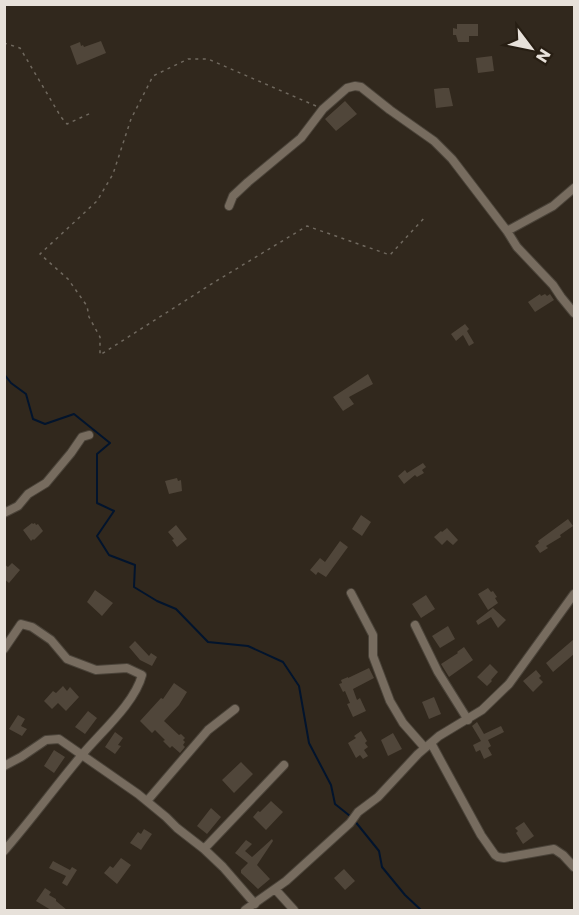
<svg xmlns="http://www.w3.org/2000/svg" width="579" height="915" font-family="Poppins,sans-serif">
<style>
.lines{fill:none;stroke-linecap:round;stroke-linejoin:round}
.stream{stroke:#02142d;stroke-width:2}
.building{fill:#50463a}
.street-casing{stroke:#4a4339;stroke-width:10}
.path{stroke:#70695f;stroke-width:1.5;stroke-dasharray:3 4.5;stroke-linecap:butt}
.street{stroke:#776c5f;stroke-width:8}
</style>
<rect width="100%" height="100%" fill="#31281d"/>
<g class="lines">
<!-- stream -->
<path class="stream" d="M4 374 11 383 26 394 33 419 45 424 74 414 110 443 97 454V503L114 511 97 536 109 555 135 565 134 587 157 601 176 609 208 642 248 646 283 662 299 686 309 743 331 785 335 804 350 816
M354 820 379 851 382 867 405 895 421 910"/>
</g>
<!-- building -->
<path class="building" d="M457 24H478V36H469V42H458L456 35H453V28L457 29Z
M101 41 106 53 77 65 70 46 80 42 81 46 83 45 84 47Z
M492 56 494 71 478 73 476 58Z
M443 88H449L453 106 436 108 434 89Z
M345 101 357 114 336 131 325 119Z
M540 294 541 296 545 294 547 296 550 294 554 300 535 312 528 302Z
M465 324 469 329 467 331 474 343 469 346 463 335 456 341 451 334Z
M368 374 373 384 349 397 354 404 343 411 333 397Z
M423 463 426 467 422 470 424 473 417 477 415 475 404 484 398 476 405 470 407 473Z
M177 478 178 481 181 480 182 491 169 494 165 481Z
M361 515 371 522 362 536 352 529Z
M568 519 573 526 560 535 561 537 546 546 548 548 540 553 535 546 539 543 538 541Z
M32 523 33 524 35 523 36 525 38 524 43 531 34 540 33 539 31 541 23 530Z
M176 525 187 539 177 547 172 540 174 539 168 532Z
M447 528 458 540 453 545 447 540 442 545 434 537 441 531 442 532Z
M340 541 348 547 326 577 318 572 316 575 310 570 320 558 325 562Z
M12 563 20 570 9 583 4 579V564L8 567Z
M488 588 491 592 493 591 497 597 495 598 498 603 488 610 478 594Z
M95 590 113 603 102 616 87 602Z
M426 595 435 609 421 618 412 604Z
M493 608 506 620 498 628 491 617 478 625 476 621Z
M448 626 455 639 440 648 432 636Z
M574 639V654L553 672 546 663Z
M135 641 149 656 151 653 157 657 152 666 140 660 129 647Z
M464 647 473 660 449 677 441 664 458 653 457 652Z
M490 664 498 672 491 680 492 681 487 686 477 677Z
M369 668 374 678 353 689 357 700 360 698 366 711 353 717 347 704 350 703 345 691 343 692 339 684 342 683 341 680 348 677V678Z
M536 670 541 676 539 678 543 682 533 692 523 681Z
M174 683 187 692 179 705 164 721 179 735 181 734 185 738 183 740 185 742 183 745 185 747 180 753 172 746 170 748 163 741 165 740 155 730 152 733 140 721 161 698 163 699Z
M63 686 67 691 70 687 79 697 66 711 58 703 52 709 44 701 53 691 56 693Z
M434 697 441 714 429 719 422 702Z
M88 711 97 718 85 734 75 727Z
M18 715 25 719 21 726 27 729 22 736 9 729Z
M477 722 484 734 501 726 504 732 488 740 491 746 488 748 492 755 484 759 480 750 476 752 473 745 481 741 472 726Z
M361 731 367 741 365 743 368 747 364 750 368 756 363 759 360 755 356 758 348 743 356 738 354 736Z
M115 732 123 738 118 745 121 746 115 754 105 747Z
M393 733 402 749 388 756 381 740Z
M54 750 65 757 54 773 44 766Z
M241 762 253 774 234 793 222 780Z
M271 801 283 812 266 830 253 817 258 811 260 812Z
M211 808 221 817 207 834 197 826Z
M524 822 534 836 523 844 516 833 518 831 515 828Z
M144 829 152 834 141 850 130 843 138 832 141 834Z
M272 839 273 841 257 865 270 879 258 889 241 873V870L248 863 235 853 246 840 252 844 245 851 252 857Z
M121 858 131 865 117 884 104 873 110 866 113 868Z
M53 861 70 870 72 867 77 870 67 886 62 883 66 876 49 868Z
M344 869 355 881 345 890 334 878Z
M45 888 51 892 49 895 56 899V901L67 910H51L36 901Z"/>
<g class="lines">
<defs>
<path id="street" d="M229 206 233 196 248 182 301 138 323 109 347 88 355 86 361 87 390 110 434 141 452 159 507 231 517 247 553 285 561 297 574 313
M507 231 553 206 574 188
M4 513 18 506 28 494 46 483 71 453 82 437 89 435
M351 593 373 635V656L390 701 403 723 425 748
M415 625 438 672 468 720
M4 649 21 624 32 627 51 640 67 659 96 670 127 668 142 675C135 703 100 733 81 756 55 787 31 820 4 851
M431 743 481 835 495 855 498 857 504 858 554 849 563 855 574 867
M4 766 21 757 46 740 59 739 138 794 166 817 177 828 204 849 223 867 255 904
M147 801 208 730 235 709
M204 849 284 765
M275 889 294 910
M245 910 286 881 350 823 358 812 378 797 418 754 439 736 482 710 509 684 574 594"/>
</defs>
<!-- street casing -->
<use href="#street" class="street-casing"/>
<!-- path -->
<path class="path" d="M4 43 20 48 61 117 67 124 93 112
M316 106 208 59H188L153 76 131 119 113 174 97 201 40 254 68 279 87 306 89 317 100 337V355L213 283 307 226 390 255 426 216"/>
<!-- street -->
<use href="#street" class="street"/>
</g>
<!-- border -->
<rect width="579" height="915" fill="none" stroke="#e7e1da" stroke-width="12"/>
<!-- north arrow -->
<g transform="translate(531 48) rotate(122)" stroke="#271e13" stroke-width="4.5" paint-order="stroke">
<path d="M0-4.5L10 22L0 15L-10 22Z" fill="#e7e1da"/>
<text y="-9" font-size="16" font-weight="bold" text-anchor="middle" fill="#e7e1da">N</text>
</g>
</svg>
